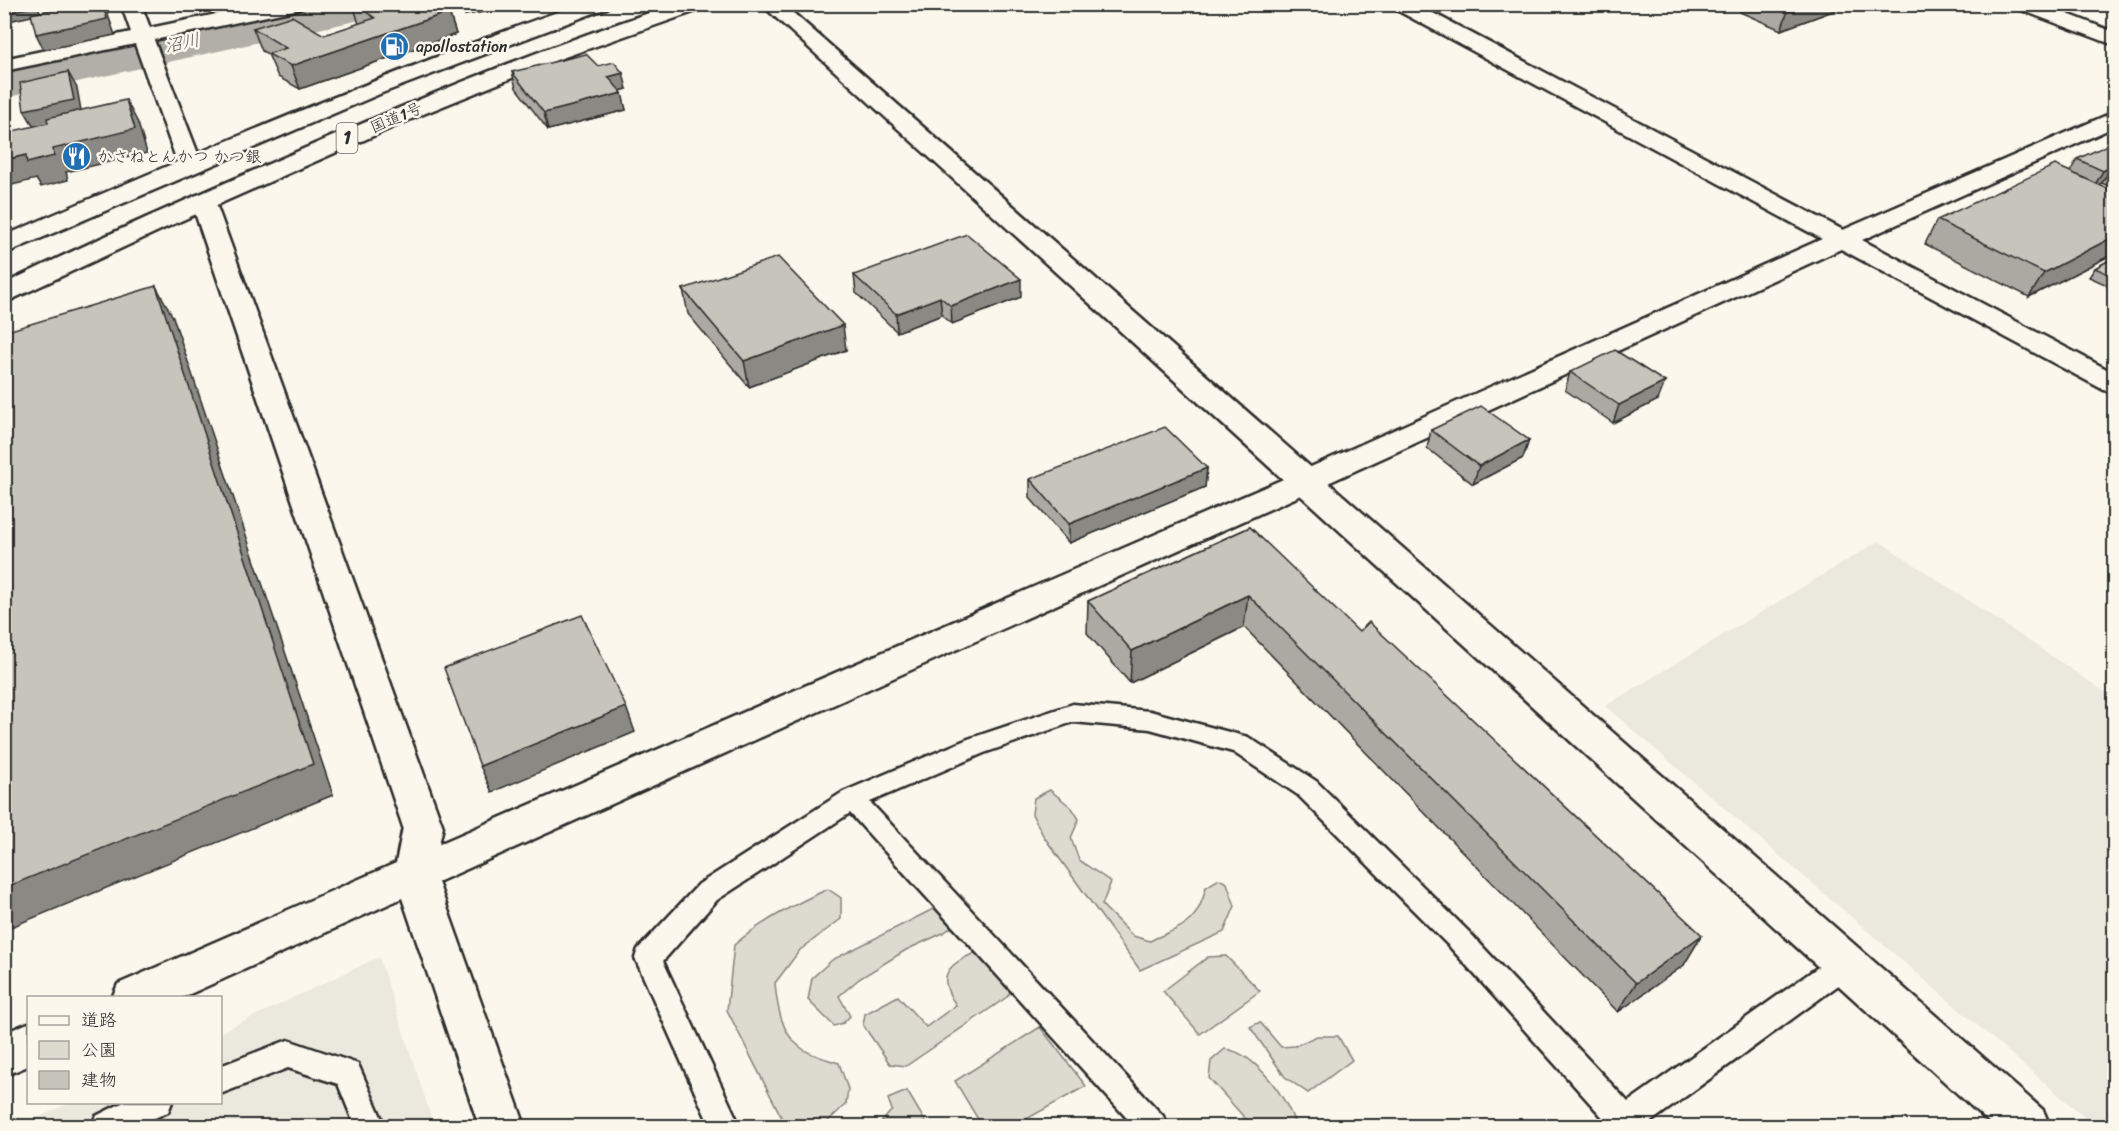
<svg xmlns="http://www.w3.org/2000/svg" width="2119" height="1131" font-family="Sriracha,'Klee One',sans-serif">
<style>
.built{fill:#ebe8de}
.green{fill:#dddad0;stroke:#84827e;stroke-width:1.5}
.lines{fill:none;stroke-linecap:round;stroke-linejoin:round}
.river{fill:#b1afa7;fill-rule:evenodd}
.lane-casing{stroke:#2b2b2b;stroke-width:5}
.street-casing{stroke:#2b2b2b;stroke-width:5}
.secondary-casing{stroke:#2b2b2b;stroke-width:5}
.highway-casing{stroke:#2b2b2b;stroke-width:5}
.lane{fill:#fbf7ec;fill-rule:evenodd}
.street{fill:#fbf7ec;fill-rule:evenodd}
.secondary{fill:#fbf7ec;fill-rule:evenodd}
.highway{fill:#fbf7ec;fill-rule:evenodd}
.wall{fill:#aba9a2;stroke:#2b2b2b;stroke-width:1.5}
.shaded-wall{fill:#8b8984;stroke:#2b2b2b;stroke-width:1.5}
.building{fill:#c7c4bc;stroke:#2b2b2b;stroke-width:1.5}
.labels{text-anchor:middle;stroke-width:5;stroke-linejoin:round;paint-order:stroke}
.far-poi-label{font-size:16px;fill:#2b2b2b;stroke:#fbf7ec;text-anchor:start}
.far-street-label{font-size:16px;fill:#2b2b2b;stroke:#fbf7ec}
.far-water-label{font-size:18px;font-style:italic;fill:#5a5956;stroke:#fbf7ec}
.shield{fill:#fbf7ec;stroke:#696865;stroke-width:1.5}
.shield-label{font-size:18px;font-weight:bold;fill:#2b2b2b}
</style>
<rect width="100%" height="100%" fill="#fbf7ec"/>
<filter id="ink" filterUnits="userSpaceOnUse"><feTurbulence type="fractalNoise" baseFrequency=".0167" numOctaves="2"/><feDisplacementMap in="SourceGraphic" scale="12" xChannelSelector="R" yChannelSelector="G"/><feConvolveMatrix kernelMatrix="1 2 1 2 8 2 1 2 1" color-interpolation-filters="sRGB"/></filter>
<g filter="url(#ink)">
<!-- built -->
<path class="built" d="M1879 541 2114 698V1126H2095L1605 706Z
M379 957 434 1126H19L70 1103 220 1102 221 1032Z"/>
<!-- green -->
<path class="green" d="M1050 790 1072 808 1079 819 1071 838 1079 860 1111 882 1102 905 1133 936 1150 941C1183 925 1197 926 1206 887L1219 879 1227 883 1235 906 1224 932 1140 970 1044 837 1032 814 1034 798Z
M828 889 841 898V919L800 950 775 983C777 1005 781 1033 800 1047 809 1055 827 1059 839 1063L848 1089 846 1104 823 1126H786L727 1010 734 945C762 921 794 904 828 889Z
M961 895 970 905 966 917 943 933 906 950 859 979 839 996 850 1016 843 1023 834 1026 808 1000 812 978 832 960Z
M990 946 1016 983 1007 997 906 1066 890 1064 863 1025 865 1014 898 996 926 1027 956 1005C929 968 960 960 990 946Z
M1226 956 1260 991 1200 1034 1163 991 1208 957Z
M1260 1022 1281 1047 1295 1046 1317 1036H1338L1352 1060 1308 1093 1285 1077 1250 1027Z
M1040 1027 1086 1086 1014 1126H982L955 1081Z
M1225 1049C1254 1052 1288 1098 1295 1125L1293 1126H1252L1209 1078 1211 1061Z
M907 1091 928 1126H878L892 1110 888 1099Z"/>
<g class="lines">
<!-- river -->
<path class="river" d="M282 4H387L379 15 360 20 4 98V63Z"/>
<defs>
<path id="lane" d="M1073 704 1150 711 1240 735 1248 737 1316 781 1468 931 1628 1102 1835 955 1845 952 1855 955 1859 964 1855 973 1645 1126H1604L1606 1121 1450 947 1298 795 1233 752 1150 729 1073 722 984 753 870 802 1163 1116 1168 1126H1134L850 813 717 900 663 961 740 1126H710L635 958 638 949 699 884 843 792 968 739Z
M288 1040 358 1064 385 1126H355L338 1084 288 1068 220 1094V1066Z
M124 1102H172L168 1112 137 1126H91L96 1116Z"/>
<path id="street" d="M121 4H141L150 28 264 4H305L302 8 295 10 154 40 202 164 198 169 190 171 182 169 178 164 135 44 4 71V59L131 32Z
M1390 4H1416L1843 230 2114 112V127L1862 240 2114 373V393L2104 390 1841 249 1317 488 438 882 525 1126H479L402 898 181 998H112L118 984 396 863 403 827 191 201 194 196 203 194 212 196 215 201 443 827 439 844 1295 474 1822 239 1393 8Z
M2013 4H2042L2114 32V45L2016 8Z
M28 1023V1066L4 1076V1033Z"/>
<path id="secondary" d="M761 4H783L2043 1110 2050 1126H1993Z"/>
<path id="highway" d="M580 4H610L607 8 382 93 4 254V236C194 154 384 73 580 4Z
M676 4H708L705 8 559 59 416 117 167 227 4 303V284C100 237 197 195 294 153 420 98 546 46 676 4Z"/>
</defs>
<!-- lane casing -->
<use href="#lane" class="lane-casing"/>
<!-- street casing -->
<use href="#street" class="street-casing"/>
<!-- secondary casing -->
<use href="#secondary" class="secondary-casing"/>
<!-- highway casing -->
<use href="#highway" class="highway-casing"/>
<!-- lane -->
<use href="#lane" class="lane"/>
<!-- street -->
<use href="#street" class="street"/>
<!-- secondary -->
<use href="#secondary" class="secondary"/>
<!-- highway -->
<use href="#highway" class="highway"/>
</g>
<!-- wall -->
<path class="wall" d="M353 4H444L449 12 456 34 300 89 278 77 268 54 262 51 253 28 324 35 359 24Z
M517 4 502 9 465 15 455 5Z
M1743 4H1852L1781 30 1740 12Z
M598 66 627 89 620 91 626 110 548 130 516 88 512 72Z
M2115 144V189L2102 183 2099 185 2115 192V253L2029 297 1925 244 1937 220 2070 172 2077 159Z
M2115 257V281L2107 285 2089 277 2095 268Z
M854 275 1021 297 952 324 942 315 897 332 856 293Z
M683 289 846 350 749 387 688 314Z
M1570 372 1658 400 1613 423 1565 390Z
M1431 430 1529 440 1523 458 1473 484 1427 448Z
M1207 468 1205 487 1069 543 1030 498V479Z
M1250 527 1684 965 1618 1012 1244 627 1130 683 1087 633 1088 601Z"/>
<!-- shaded-wall -->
<path class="shaded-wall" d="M37 4 41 14 4 22V13Z
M45 4H88L49 12Z
M103 4 108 15 115 35 44 50 36 34Z
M161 4H171L162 7Z
M192 4H220V6L195 11Z
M462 4H517L502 9 465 15Z
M1798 4H1852L1781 30 1789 8Z
M449 12 456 34 300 89 291 66Z
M68 72 77 88 82 116 34 127 24 110Z
M623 73 627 89 612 93 608 77Z
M622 93 626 110 548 130 544 113Z
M126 100 138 123 147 153 66 172 68 180 41 187 36 179 4 187V160L53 149Z
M2112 166 2102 183 2093 188 2103 171Z
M2115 236V253L2029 297 2044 273Z
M2115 275V281L2107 285 2113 276Z
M1021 279V297L952 324 951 306Z
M156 286 173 317 333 795 4 930V888Z
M940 297 942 315 897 332 896 314Z
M843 325 846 350 749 387 744 361Z
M1665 382 1658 400 1613 423 1619 405Z
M1529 440 1523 458 1473 484 1479 466Z
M1207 468 1205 487 1069 543V524Z
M1248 595 1244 627 1130 683 1132 651Z
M626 707 635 732 492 792 480 766Z
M1702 935 1684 965 1618 1012 1636 983Z"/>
<!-- building -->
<path class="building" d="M26 4H37V6L4 13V9Z
M78 4H102L107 19 36 34 31 14Z
M355 4H444L449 12 291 66 268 54 286 48 253 28 292 16 324 35 375 18Z
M1781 4H1798L1789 8Z
M586 54 598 66 614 62 623 73 608 77 622 93 544 113 512 72Z
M68 72 74 100 24 110 20 83Z
M126 100 135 129 53 149 54 156 27 163 26 155 4 160V133L48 123 47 118Z
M2112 143 2115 144V168L2112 166 2103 171 2077 159Z
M2055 165 2115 192V236L2044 273 1937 220Z
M967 234 1021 279 951 306 940 297 896 314 854 275Z
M778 257 843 325 744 361 683 289Z
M2115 257V275L2113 276 2095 268Z
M156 286 313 764 4 888V332Z
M1615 350 1665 382 1619 405 1570 372Z
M1481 406 1529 440 1479 466 1431 430Z
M1165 427 1207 468 1069 524 1030 479Z
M1250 527 1359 632 1369 622 1702 935 1636 983 1248 595 1132 651 1088 601Z
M582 615 626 707 480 766 444 668Z"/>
</g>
<!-- icons -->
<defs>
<symbol id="fuel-disc" viewBox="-11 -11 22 22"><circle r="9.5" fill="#1f6fb2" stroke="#fbf7ec"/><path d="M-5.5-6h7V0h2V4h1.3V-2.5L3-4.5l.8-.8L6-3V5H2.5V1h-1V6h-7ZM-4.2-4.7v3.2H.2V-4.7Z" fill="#fff"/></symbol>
<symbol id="restaurant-disc" viewBox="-11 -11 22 22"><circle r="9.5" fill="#1f6fb2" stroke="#fbf7ec"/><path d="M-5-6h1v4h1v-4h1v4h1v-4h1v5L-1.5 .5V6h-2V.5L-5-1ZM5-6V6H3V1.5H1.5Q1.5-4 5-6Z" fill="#fff"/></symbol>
</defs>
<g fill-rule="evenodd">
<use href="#fuel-disc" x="378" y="30" width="33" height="33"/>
<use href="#restaurant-disc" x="60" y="140" width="33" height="33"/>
</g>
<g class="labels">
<!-- far-poi labels -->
<g class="far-poi-label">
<text x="416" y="52">apollostation</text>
<text x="97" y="162">かさねとんかつ かつ銀</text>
</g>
<!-- far-street labels -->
<g class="far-street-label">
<text transform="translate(396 117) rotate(-23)" y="6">国道1号</text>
</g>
<!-- far-water labels -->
<g class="far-water-label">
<text transform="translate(182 43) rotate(-12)" y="6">沼川</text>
</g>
<!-- shield labels -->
<rect class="shield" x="336.5" y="123" width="21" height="30" rx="4.5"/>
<g class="shield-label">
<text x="347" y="144">1</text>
</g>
</g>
<!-- margin -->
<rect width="2119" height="1131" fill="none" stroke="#fbf7ec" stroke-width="24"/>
<rect x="12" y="12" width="2095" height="1107" fill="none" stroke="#2b2b2b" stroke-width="2" filter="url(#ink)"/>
<!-- legend -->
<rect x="27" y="996" width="195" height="108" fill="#fbf7ec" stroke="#a8a59f" stroke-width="1.5"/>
<rect x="39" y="1016" width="30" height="9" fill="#fbf7ec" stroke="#a8a59f" stroke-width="1.5"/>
<text x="81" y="1026" font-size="18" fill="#2b2b2b">道路</text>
<rect x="39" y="1041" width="30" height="18" fill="#dddad0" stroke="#a8a59f" stroke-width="1.5"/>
<text x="81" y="1056" font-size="18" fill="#2b2b2b">公園</text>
<rect x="39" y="1071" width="30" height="18" fill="#c7c4bc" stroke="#a8a59f" stroke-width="1.5"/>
<text x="81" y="1086" font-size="18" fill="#2b2b2b">建物</text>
</svg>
